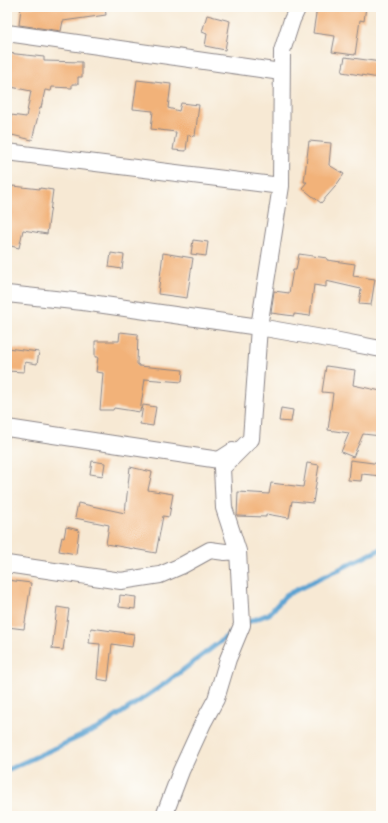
<svg xmlns="http://www.w3.org/2000/svg" width="388" height="823" font-family="Vollkorn,serif">
<style>
.lines{fill:none;stroke-linecap:round;stroke-linejoin:round}
.stream{stroke:#5ca2d1;stroke-width:5}
.building{fill:#f2b279}
.minor-casing{stroke:#8c8688;stroke-width:18}
.minor{stroke:#fff;stroke-width:16}
</style>
<rect width="100%" height="100%" fill="#fdfcf7"/>
<filter id="ink" filterUnits="userSpaceOnUse"><feTurbulence type="fractalNoise" baseFrequency=".025" numOctaves="2"/><feDisplacementMap in="SourceGraphic" scale="8" xChannelSelector="R" yChannelSelector="G"/><feConvolveMatrix kernelMatrix="1 2 1 2 8 2 1 2 1" color-interpolation-filters="sRGB"/></filter>
<filter id="wash" filterUnits="userSpaceOnUse"><feTurbulence type="fractalNoise" baseFrequency=".012" numOctaves="4" result="noise"/><feDisplacementMap in="SourceGraphic" scale="16" xChannelSelector="R" yChannelSelector="G"/><feGaussianBlur stdDeviation="0.9" result="paint"/><feColorMatrix in="noise" values="0 0 0 0 0 0 0 0 0 0 0 0 0 0 0 0 0 1.4 0 .05"/><feComposite in="paint" operator="in"/></filter>
<g filter="url(#wash)">
<rect width="100%" height="100%" fill="#f7e9d4"/>
<g class="lines">
<!-- stream -->
<path class="stream" d="M243 624 269 614 286 595 381 549
M7 770 99 728 166 683 234 631"/>
</g>
<g id="blocks">
<!-- building -->
<path class="building" d="M21 7H105L106 15 63 21 61 31 19 25Z
M317 7H366L364 21 360 20 355 55 332 52 335 36 313 33Z
M207 15 230 21 225 50 205 46 207 34 202 32Z
M7 53 44 57V61L82 62V77H78V84H72V88L52 87 51 91 45 90 41 108H40L32 140 8 134 11 115 26 117 31 91 11 87 12 85H7Z
M345 57 381 62 379 78 342 72Z
M137 80 171 84 168 108 179 111 181 103 199 105 195 136 188 135 186 151 173 150 176 132 151 129 153 111 133 109Z
M309 141 331 143 329 165 344 174 335 187 321 203 302 188 307 182H304Z
M7 186 13 187V186L40 189V188L53 190 47 234 23 230 19 248 7 245Z
M193 240 208 242 206 256 191 254Z
M111 253 124 255 122 269 109 267Z
M163 253 193 258 187 298 158 294Z
M299 254 327 258V260L355 264 353 276 375 279 371 305 359 304 361 289 326 281V287L314 285 310 316 294 314V316L271 313 274 291 289 293 293 270H296Z
M120 332 138 334 137 364 139 365V366L183 370 182 382 145 379 140 412 114 408 113 410H100L103 373 96 372 98 357H95V341H119Z
M7 348 39 352 37 364 25 362 24 372 7 371Z
M326 366 355 370 353 385 381 391V436L363 434 353 457 341 452 349 433 328 430 333 393 322 392Z
M143 405 156 407 153 426 140 424Z
M281 408 293 410 291 422 279 421Z
M350 460 381 464V476L362 474 361 481 348 480Z
M92 461 105 463 103 476 90 474Z
M307 463 319 465 313 503 292 501 289 518 266 514V517L237 516 238 492 269 494 271 483 303 487Z
M130 467 152 472 148 490 173 494 169 517 163 516 156 553 106 544 109 525 75 518 78 503 125 513Z
M66 527 79 530 76 554 59 551 62 537 64 538Z
M7 580 31 583 24 629 7 627Z
M120 595 136 597 135 609 119 607Z
M57 607 69 609 63 650 52 649Z
M91 628 134 634 132 647 112 644 108 681 97 679 100 644 89 643Z"/>
</g>
</g>
<g filter="url(#ink)">
<use href="#blocks" fill-opacity="0" stroke="#8c8688" stroke-width="1"/>
<g class="lines">
<defs>
<path id="minor" d="M7 33 281 72
M7 152 281 186
M7 294 83 302 259 327 334 340 381 349
M7 428 219 460 233 451
M7 564 121 581 160 575 181 566 210 550 225 552 238 551
M164 816 181 771 203 723 216 699 228 659 242 625 238 551 224 508 222 468 251 439 259 327 281 186 282 51 292 20 298 7"/>
</defs>
<!-- minor casing -->
<use href="#minor" class="minor-casing"/>
<!-- minor -->
<use href="#minor" class="minor"/>
</g>
</g>
<!-- margin -->
<rect width="388" height="823" fill="none" stroke="#fdfcf7" stroke-width="24"/>
</svg>
